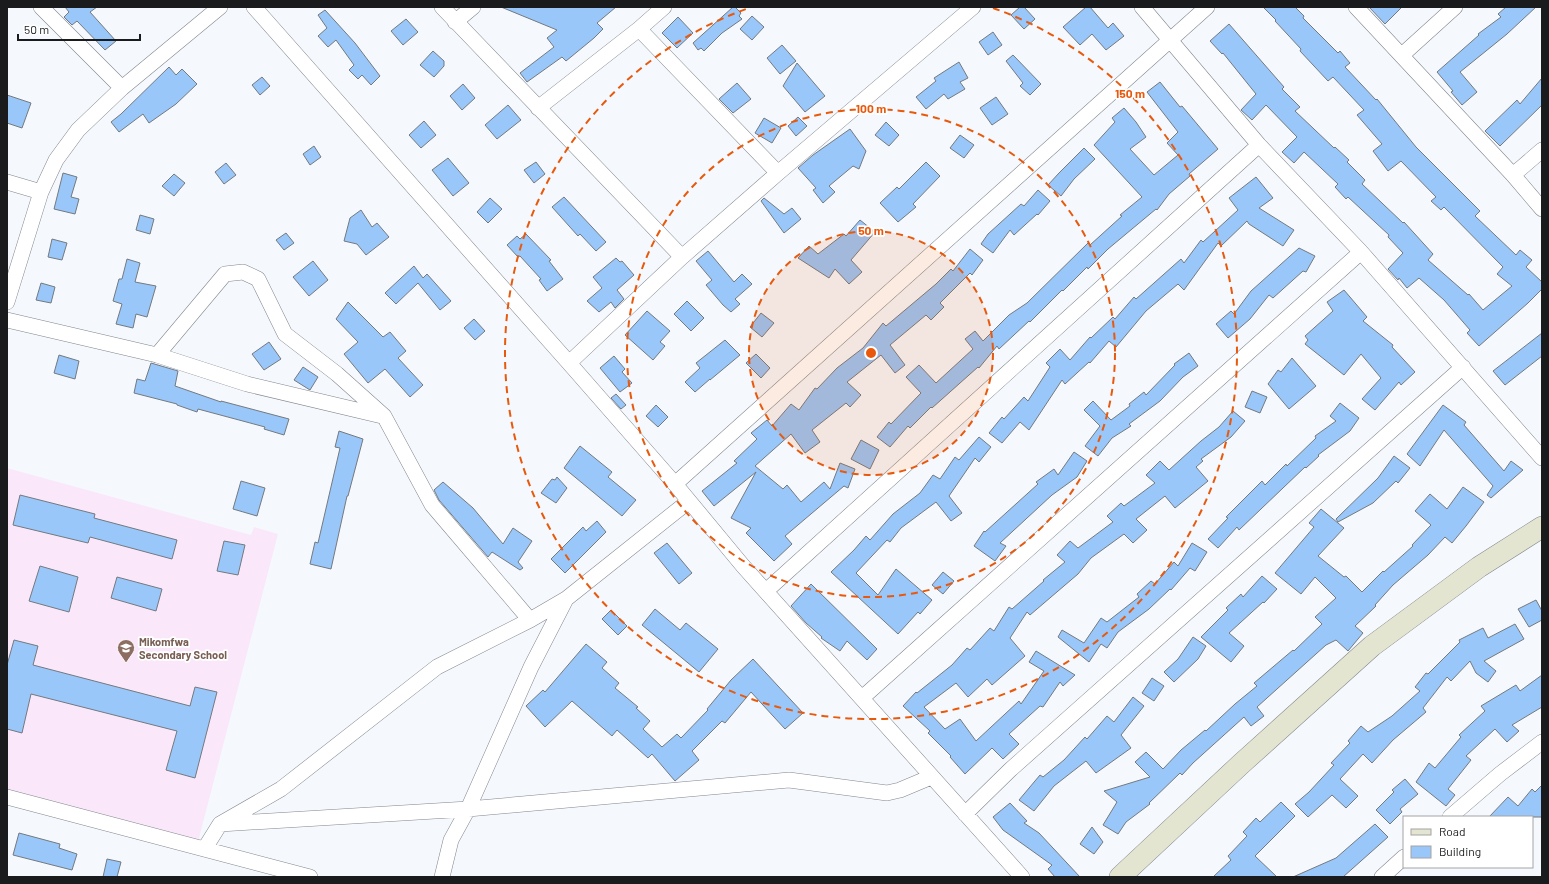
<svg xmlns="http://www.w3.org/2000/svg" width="1549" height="884" font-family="Barlow,sans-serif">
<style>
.education{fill:#fae8fa}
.building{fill:#99c7fa;stroke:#74797e}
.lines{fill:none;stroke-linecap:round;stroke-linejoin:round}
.street-casing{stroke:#82868c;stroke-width:16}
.secondary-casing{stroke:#82868c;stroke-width:22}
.street{stroke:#fff;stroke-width:15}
.secondary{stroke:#e4e5d0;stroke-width:21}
.ring{fill:none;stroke:#e8590c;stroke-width:2;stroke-dasharray:7 5}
.labels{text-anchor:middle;stroke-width:3.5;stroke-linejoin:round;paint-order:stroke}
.education-label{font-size:11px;font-weight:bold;fill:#785e54;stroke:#fff;text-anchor:start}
.centre{fill:#e8590c;stroke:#fff;stroke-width:2}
.ring-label{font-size:12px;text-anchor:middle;font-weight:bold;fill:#e8590c;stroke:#fff;stroke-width:3.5;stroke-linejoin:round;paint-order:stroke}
</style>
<rect width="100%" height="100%" fill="#f5f9fe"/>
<!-- education -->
<path class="education" d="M7 468 251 535 254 527 278 534 198 842 7 792Z"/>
<!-- building -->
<path class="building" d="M65 7H97L90 12 116 41 105 50 77 21 72 25 64 17 69 12Z
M501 7H616L597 23 603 29 594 38 566 61 562 57 527 82 520 73 554 47 547 38 557 30Z
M733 7H735L741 13 739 16 742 19 722 33 704 51 701 48 698 50 693 43Z
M1020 7H1024L1035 19 1024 29 1011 15Z
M1086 7H1090L1108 28 1113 23 1124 36 1106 50 1092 34 1080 45 1063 27Z
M1263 7H1295L1304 16 1303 18 1338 53 1340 51 1350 63 1345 67 1376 100 1377 99 1416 147 1480 211 1475 216 1516 255 1520 250 1532 260 1526 267 1542 282V289L1528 303 1479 346 1467 333 1470 330 1444 300 1419 278 1407 288 1399 278 1398 280 1388 269 1403 253 1388 237 1389 235 1348 197 1346 199 1335 187 1338 184 1304 152 1294 163 1282 152 1297 137 1266 105 1252 120 1241 110 1256 94 1223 53 1222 54 1210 41 1229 24 1284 87 1282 89 1300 107 1295 111 1334 148 1335 147 1349 160 1347 162 1365 180 1362 184 1403 223 1404 222 1433 254 1428 260 1468 295 1469 294 1483 310 1512 286 1497 274 1503 267 1444 207 1441 210 1431 201 1436 197 1401 161 1388 171 1373 151 1382 144 1357 115 1364 110 1333 77 1328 81 1300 51 1301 49 1275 21 1276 20Z
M1369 7H1402L1385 24Z
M1506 7H1536L1507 34 1460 72 1477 92 1462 105 1451 92 1453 91 1437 72 1479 35 1478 34 1501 17 1498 14Z
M325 10 355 43 380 76 371 85 362 75 358 79 349 70 354 65 336 40 328 47 318 36 327 28 318 15Z
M752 16 764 27 752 40 740 29Z
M678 17 693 33 677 48 662 33Z
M406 19 418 32 403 45 391 31Z
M993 32 1002 45 988 55 979 42Z
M782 45 796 61 780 74 767 58Z
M433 51 444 61V66L434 77 420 65Z
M1013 55 1041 84 1030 95 1020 86 1023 83 1006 61Z
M959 62 968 78 960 82 965 89 948 99 944 94 926 109 916 97 936 81 934 78Z
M797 63 825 96 805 112 783 86Z
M169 67 176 75 182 69 197 84 176 104 149 123 143 114 119 132 111 122 121 114Z
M262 77 270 86 260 95 252 85Z
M1542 78V105L1500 146 1485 131 1517 100 1520 104Z
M1160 82 1180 107 1182 106 1218 149 1189 174 1190 176 1169 194 1157 210 1156 209 1108 249 1088 269 1087 267 1063 291 1062 290 1030 322 1029 321 999 349 997 346 979 368 978 367 932 408 931 407 910 428 908 426 890 447 877 437 889 422 891 424 921 393 906 377 919 365 936 383 973 349 965 339 975 331 983 341 1009 315 1027 303 1088 243 1090 245 1122 216 1120 215 1142 197 1094 145 1115 122 1112 118 1124 108 1136 122 1146 137 1130 149 1154 175 1178 155 1167 143 1178 132 1147 92Z
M737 83 751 99 733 113 719 99Z
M463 84 475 98 462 110 450 96Z
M7 95 31 103 22 128 7 123Z
M996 97 1008 114 992 125 980 108Z
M508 105 521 120 497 139 485 125Z
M798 117 807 126 796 136 788 126Z
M764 118 781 128 772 143 755 133Z
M424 121 436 135 421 148 409 135Z
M886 122 899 135 889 146 875 135Z
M850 129 866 151 859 169 853 166 829 186 835 192 823 203 813 190 816 188 798 168 813 155Z
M960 135 974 145 964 158 950 148Z
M314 146 321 157 310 165 303 154Z
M1084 148 1095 159 1074 179 1061 196 1048 185 1059 173Z
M448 158 469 183 453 196 432 170Z
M536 162 545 174 534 183 524 170Z
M926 162 940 176 913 204 916 207 898 222 880 203 897 187 899 189Z
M226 163 236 175 224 184 215 172Z
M63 173 77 177 71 197 79 199 75 214 54 209Z
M174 174 185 183 174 196 162 186Z
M1256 177 1273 198 1259 208 1294 230 1283 246 1249 224 1247 221 1221 246 1218 243 1184 290 1178 284 1146 311 1116 347 1109 341 1090 363 1089 362 1065 384 1062 380 1029 430 1020 422 1002 443 989 433 1002 417 1004 419 1024 397 1028 401 1050 367 1046 363 1060 349 1070 360 1090 337 1091 338 1113 317 1115 319 1134 297 1136 299 1181 259 1184 263 1201 240 1203 242 1238 210 1229 198Z
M1038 190 1050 201 1038 215 1037 214 1014 235 1010 230 993 253 981 244 988 234 1021 204 1024 206Z
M564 197 606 242 596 251 580 234 578 236 552 207Z
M490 198 502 209 488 223 477 212Z
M764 198 784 214 792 208 801 219 784 233 761 201Z
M361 210 372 227 377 223 389 237 366 255 357 244 344 241 350 218Z
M140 215 154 219 150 234 136 230Z
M860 220 875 232 851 260 862 272 849 284 835 269 829 278 798 258 809 246 818 254 844 234 846 236Z
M286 233 294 243 284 250 276 240Z
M526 234 551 260 549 261 563 279 547 291 539 280 541 279 520 256 518 257 507 245 517 236 520 239Z
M52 239 67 243 62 260 48 257Z
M1299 248 1315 256 1306 272 1303 271 1273 298 1269 295 1250 319 1228 338 1216 324 1231 311 1234 314 1251 291Z
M970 249 983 260 972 275 970 273 940 303 944 307 931 320 926 315 890 345 905 365 895 373 881 355 847 382 861 395 850 407 846 403 812 430 820 442 805 453 791 434 755 466 783 489 787 485 801 502 824 482 830 489 840 463 855 469 848 488 844 486 785 536 792 544 774 561 746 533 751 528 731 518 756 472 714 506 702 491 737 463 734 461 757 439 751 433 767 420 772 426 791 404 799 410 815 388 817 389 837 368 863 348 883 323 886 326 936 284 951 269 953 271Z
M708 251 734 282 742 274 752 284 735 299 740 304 731 312 723 305 706 285 712 280 696 261Z
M616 258 620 262 622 261 634 275 617 290 624 299 615 308 611 302 599 312 587 301 602 288 593 277Z
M127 259 140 263 135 282 156 286 147 317 136 314 133 328 116 324 122 304 113 301 119 279H122Z
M313 261 328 280 309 296 293 277Z
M414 266 423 278 427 274 451 301 440 310 418 283 396 304 385 293Z
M41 283 55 287 51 303 36 300Z
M1344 290 1367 317 1363 321 1393 345 1392 347 1415 372 1401 385 1399 382 1375 410 1362 399 1381 378 1361 354 1344 375 1305 344 1308 340 1305 336 1333 311 1327 302Z
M687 301 704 318 691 331 674 314Z
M348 302 383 337 390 332 406 351 398 358 423 385 410 397 385 369 368 383 344 354 358 342 336 319Z
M647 311 670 331 660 342 665 346 653 360 625 335Z
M761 313 774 323 762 337 750 327Z
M474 319 485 331 475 340 464 328Z
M1542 333V356L1505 385 1493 371Z
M725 340 740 355 710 380V379L695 392 685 382 700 368 696 363Z
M269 342 281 359 264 370 252 354Z
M1189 353 1198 366 1183 377 1160 401 1129 424 1131 426 1112 438 1098 456 1085 446 1100 426 1084 410 1093 401 1111 420 1130 406 1129 404 1144 392 1146 395 1175 365 1174 364Z
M756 354 770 368 761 378 746 363Z
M59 355 79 361 75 379 54 373Z
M614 356 625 369 622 372 632 383 620 392 600 368Z
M1292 358 1316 386 1289 409 1268 384 1278 370 1281 372Z
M151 363 178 371 175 386 221 402V401L289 419 284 435 264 429 265 427 198 409 197 412 177 405V404L134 393 137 379 145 381Z
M303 367 318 377 310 390 294 380Z
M1252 391 1267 397 1260 413 1245 407Z
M616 394 626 405 621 409 611 398Z
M1340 403 1359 418 1350 431 1318 455 1319 456 1306 468 1305 467 1239 530 1237 527 1218 548 1208 539 1228 518 1226 517 1262 481 1265 485 1286 464 1287 466 1316 438 1315 436 1336 421 1330 416Z
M656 405 668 417 658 427 646 416Z
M1443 405 1466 422 1464 425 1504 471 1511 461 1523 470 1491 498 1487 495 1493 486 1444 430 1420 466 1407 454Z
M1233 411 1245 421 1231 437 1201 459 1203 461 1196 467 1208 481 1175 508 1165 496 1136 519 1147 530 1133 543 1124 534 1091 558 1078 574 1030 615 1027 612 1010 638 1025 656 992 685 987 679 968 697 956 683 924 707 945 729 960 719 976 741 1019 701 1021 704 1044 671 1029 662 1036 651 1075 675 1063 686 1060 682 1043 707 1040 706 1009 734 1019 744 1003 759 992 748 965 774 950 757 951 756 928 733 930 731 903 706 916 692 917 693 952 665 967 648 970 650 990 628 994 631 1009 607 1012 609 1044 581 1043 580 1065 562 1057 555 1070 541 1078 548 1113 522 1107 516 1121 503 1124 506 1155 483 1146 475 1160 461 1169 470 1201 441 1219 427Z
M339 431 363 439 348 496H347L331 569 310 564 315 542 318 543 340 448 335 447Z
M979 437 991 447 979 462 975 458 949 496 962 513 951 521 936 502 901 528 890 542 887 540 856 573 878 595 896 569 932 600 920 614 918 612 898 634 831 572 854 550 866 536 870 540 893 514 920 493 933 475 940 479 955 457 959 460Z
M861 440 879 450 870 469 851 459Z
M580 446 612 472 608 477 636 500 622 516 564 468Z
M1074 452 1087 461 1077 477 1052 495 1000 543 1006 546 995 561 974 546 984 531 985 532 1038 484 1036 482 1054 469 1058 475Z
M1394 456 1410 468 1398 483 1396 481 1373 503 1338 522 1336 519 1378 478Z
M557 477 567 488 556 503 541 493 552 479 555 480Z
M241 481 265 488 257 516 233 509Z
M443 482 473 508 503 544 513 528 532 541 518 562 523 568 520 570 492 552 488 557 439 500 434 490Z
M1463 487 1484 502 1466 526 1452 543 1445 537 1428 555 1393 585 1375 605 1376 606 1355 626 1363 633 1348 651 1336 640 1326 645 1257 707 1264 716 1251 726 1244 717 1193 763 1182 775 1180 773 1149 803 1150 804 1126 822 1118 834 1103 825 1117 802 1104 791 1150 777 1135 762 1146 752 1163 769 1181 750 1205 730 1206 731 1235 704 1257 686 1254 683 1293 650 1294 651 1322 624 1315 617 1336 598 1315 577 1301 594 1275 573 1314 527 1309 523 1321 509 1344 528 1318 556 1344 577 1346 576 1362 592 1383 571 1384 572 1413 546 1412 545 1431 525 1415 511 1430 494 1447 509Z
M20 495 95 514 94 518 177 540 172 559 90 537 88 543 13 525Z
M597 521 606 532 565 573 551 559 583 527 586 531Z
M224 541 245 545 238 575 217 571Z
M667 543 692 573 679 584 654 553Z
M1192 543 1207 552 1195 571 1190 568 1171 590 1170 589 1149 609 1118 632 1107 648 1101 644 1089 662 1058 637 1062 630 1084 643 1101 618 1107 622 1139 597 1137 594 1151 581 1155 584 1174 562 1178 566Z
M40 566 78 577 69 612 29 601Z
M943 572 954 581 943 594 932 585Z
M1262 576 1277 589 1264 603 1263 602 1229 633 1244 646 1231 662 1201 637 1228 610 1226 608 1241 594 1243 597Z
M117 577 162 589 156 611 111 598Z
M811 584 877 649 867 660 847 641 840 651 821 638 822 637 806 623 791 606Z
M1536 600 1542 611V620L1529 627 1518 609Z
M655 609 680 630 686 623 718 649 699 672 642 625Z
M611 610 627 626 618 635 602 619Z
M1515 624 1524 639 1484 661 1496 671 1488 682 1476 673 1470 661 1451 681 1447 677 1423 708 1426 712 1393 740 1372 763 1363 754 1340 779 1358 796 1346 808 1332 795 1308 817 1295 804 1309 792 1334 765 1331 763 1350 743 1348 741 1361 726 1368 732 1392 716 1420 691 1415 687 1426 673 1428 674 1460 642 1459 640 1483 628 1488 638Z
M1193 637 1206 646 1198 659 1174 682 1164 672 1178 659Z
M14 640 38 646 33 665 190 706 195 687 217 692 195 778 166 770 177 731 31 694 22 733 7 729V665Z
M586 644 607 662 602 668 619 683 615 688 638 707 636 708 650 721 643 729 662 747 677 734 681 738 708 710 707 709 731 680 753 659 803 713 785 729 751 692 725 723 722 721 692 751 699 760 675 781 652 754 648 758 617 730 612 736 572 701 545 727 526 706 543 690 545 692Z
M1542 675V707L1512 725 1519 731 1507 742 1495 729 1466 756 1471 760 1448 789 1455 795 1446 806 1416 782 1429 763 1435 768 1461 737 1459 735 1485 711 1481 706 1516 685 1520 691Z
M1152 678 1164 686 1154 701 1142 693Z
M1133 697 1144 706 1121 735 1131 748 1096 773 1086 761 1054 786 1034 811 1019 800 1040 775 1043 777 1064 760 1085 737 1087 739 1107 716 1114 722Z
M1405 779 1418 794 1400 809 1402 812 1390 824 1376 810 1394 792 1392 790Z
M1542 785V817H1489L1508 797 1518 806 1532 789 1535 792Z
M1281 802 1295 816 1255 856 1277 877H1213L1231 860 1228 856 1247 836 1243 832 1256 818 1260 822Z
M1010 803 1027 821 1024 823 1039 833 1080 877H1055L1048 869 1052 865 1003 830 993 817Z
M1375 824 1388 837 1343 877H1293L1336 858Z
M1092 827 1103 842 1094 854 1080 844Z
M19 833 60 844 59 848 77 854 72 870 13 855Z
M107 859 121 862 117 877H103Z"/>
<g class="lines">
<defs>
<path id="street" d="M41 7 122 88
M254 7 569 363 675 484 743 566 1022 877
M442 7 682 257
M1142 7 1259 145 1361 252 1542 458
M1356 7 1513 175 1542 209
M455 22 473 7
M639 29 778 173
M1402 55 1455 7
M538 108 639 29 664 7
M1513 175 1542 150
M7 182 41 192
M7 302 41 192 56 160 78 130 122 88 220 7
M7 320 157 355 247 384 382 416
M157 355 225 274 243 272 258 279 285 334 337 374 384 416 432 505 530 620
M569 363 682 257 778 173 973 7
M675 484 1207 7
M766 591 1259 145
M862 698 1361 252
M7 797 310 877
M965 814 1010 770 1463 367
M1450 817 1500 774 1542 742
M220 824 468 809 789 780 887 793 900 790 931 777
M205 848 220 824 281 789 437 667 530 620 566 599
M442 877 451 840 468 809 531 667 566 599 689 501
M1382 877 1404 857"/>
<path id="secondary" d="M1120 877 1241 764 1372 646 1479 567 1542 527"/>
</defs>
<!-- street casing -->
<use href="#street" class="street-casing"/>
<!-- secondary casing -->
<use href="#secondary" class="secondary-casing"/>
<!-- street -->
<use href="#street" class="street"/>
<!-- secondary -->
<use href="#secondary" class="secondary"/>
</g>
<!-- distance rings -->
<circle cx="871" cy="353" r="122" fill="#e8590c" fill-opacity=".12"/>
<g class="ring">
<circle cx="871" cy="353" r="122"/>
<circle cx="871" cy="353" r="244"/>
<path d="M993 8A366 366 0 1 1 749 8"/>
</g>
<!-- icons -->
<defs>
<symbol id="school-pin" viewBox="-11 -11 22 30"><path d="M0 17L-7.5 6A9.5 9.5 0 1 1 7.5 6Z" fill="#8d6e63" stroke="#fff"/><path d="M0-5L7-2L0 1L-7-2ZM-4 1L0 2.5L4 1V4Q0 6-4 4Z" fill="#fff"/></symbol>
</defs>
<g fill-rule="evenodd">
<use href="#school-pin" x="116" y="638" width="20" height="27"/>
</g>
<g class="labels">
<!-- education labels -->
<g class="education-label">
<text x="139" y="646">Mikomfwa<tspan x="139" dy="13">Secondary School</tspan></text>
</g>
</g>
<circle cx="871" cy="353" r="6" class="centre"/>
<g class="ring-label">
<text x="1130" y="98">150 m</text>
<text x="871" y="113">100 m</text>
<text x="871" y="235">50 m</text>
</g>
<!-- border -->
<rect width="1549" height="884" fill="none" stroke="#191b1d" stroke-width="16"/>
<!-- legend -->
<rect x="1403" y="816" width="130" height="52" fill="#ffffff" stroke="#a3a4a5"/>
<rect x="1411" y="829" width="20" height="6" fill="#e4e5d0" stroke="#a3a4a5"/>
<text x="1439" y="836" font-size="12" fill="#191b1d">Road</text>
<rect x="1411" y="846" width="20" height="12" fill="#99c7fa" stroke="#a3a4a5"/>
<text x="1439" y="856" font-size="12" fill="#191b1d">Building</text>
<!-- scale -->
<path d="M18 34v6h122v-6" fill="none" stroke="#191b1d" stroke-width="2"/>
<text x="24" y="34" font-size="12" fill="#191b1d" stroke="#ffffff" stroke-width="3" paint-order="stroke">50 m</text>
</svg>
